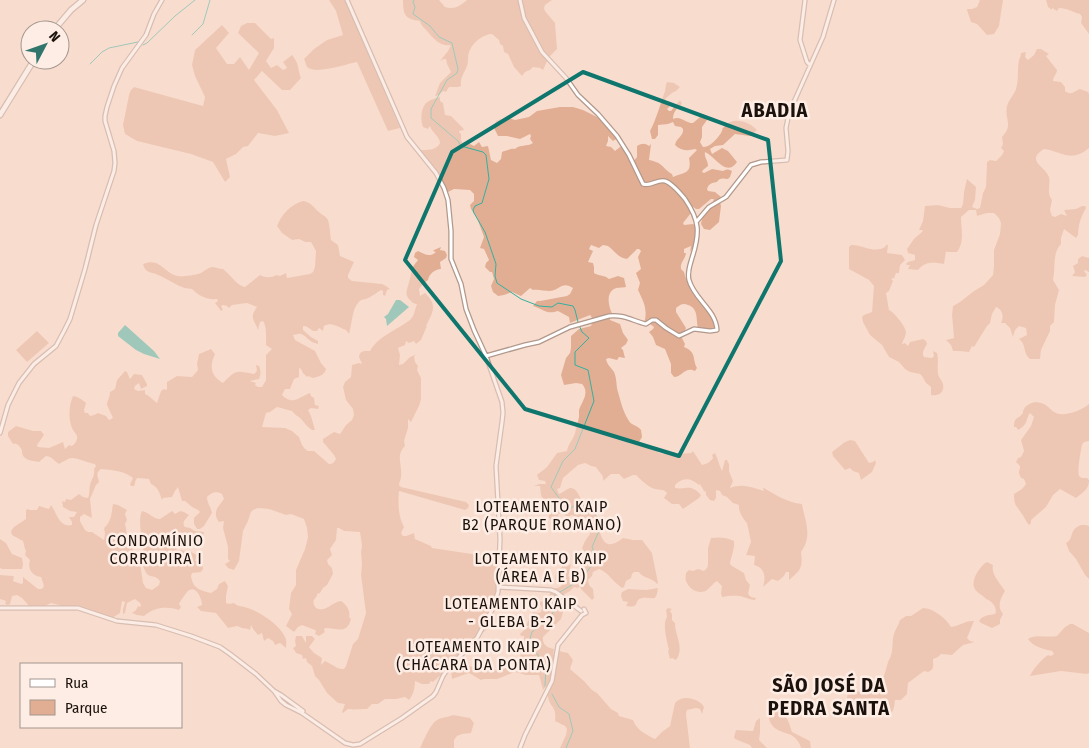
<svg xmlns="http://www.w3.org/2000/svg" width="1089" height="748" font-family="'Fira Sans Condensed',sans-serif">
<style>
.green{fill:#e2ae93}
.water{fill:#33b09f}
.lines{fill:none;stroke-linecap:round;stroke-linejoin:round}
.stream{stroke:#33b09f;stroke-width:1}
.secondary-casing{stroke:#b1988b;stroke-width:5.5}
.primary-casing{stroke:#b1988b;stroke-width:7}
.secondary{stroke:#fff;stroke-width:3}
.primary{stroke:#fff;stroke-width:4.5}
.marked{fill:none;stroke:#0f766e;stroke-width:4;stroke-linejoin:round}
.labels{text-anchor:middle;stroke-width:5;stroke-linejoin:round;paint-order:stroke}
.neighbourhood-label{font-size:16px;letter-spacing:1px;fill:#1b120d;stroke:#fdede4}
.district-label{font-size:20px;font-weight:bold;letter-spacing:1px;fill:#1b120d;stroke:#fdede4}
</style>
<rect width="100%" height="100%" fill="#f8ddcf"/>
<!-- green -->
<path class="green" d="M329 0H345L400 128 388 131 357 62C346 64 316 75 307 67 306 65 305 61 304 59L314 49 327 40 343 35 336 11Z
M403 0H439L445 7C454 10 460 6 467 0H552L545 5 544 8 545 11 555 23 557 49 549 57 543 70 540 68 533 67 530 70 525 72 522 76 514 67 508 54 504 52 503 46 500 44 499 40 492 34C484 34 473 42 470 50 467 55 469 61 467 66 464 74 460 77 461 86L458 87H449L446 92 443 91 439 95 435 96 440 83 451 72 447 64 446 59H444L440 61 448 51 451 45C440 47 433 38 427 31 424 27 421 26 420 21 405 19 403 15 403 0Z
M980 0H1003L999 26 994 34 987 35 977 24 971 22 967 10V9H972L977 7Z
M1046 0H1089V34L1081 23 1082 17 1080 14C1073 12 1066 8 1059 8L1057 11 1052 8V10L1048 7Z
M247 23H255L271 39 274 38V48L266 61 271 68 277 65 283 70 287 68 283 62 292 55C300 65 297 67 301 78L290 90H282L262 71 254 80 277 110 289 133 275 136 258 133 248 146 243 147 236 154 226 159 230 177 225 182 213 162 191 154 137 141 125 134 123 125 129 95 131 90 134 87 203 106 205 97 195 76 192 65 195 50 222 25 229 33 216 48 227 64H234L240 57 249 70 259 53 238 33 241 26Z
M1037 49H1041L1049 54 1046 56 1057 70C1057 74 1053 76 1053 81L1061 82 1065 87V91C1072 96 1074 91 1080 89L1088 92 1089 94V148C1071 163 1063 152 1044 149 1025 161 1045 166 1049 177 1051 185 1046 192 1052 200L1050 210 1052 216 1055 217 1061 214 1067 216 1064 210 1076 209 1082 206H1085L1086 208C1080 219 1079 223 1078 235L1076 238 1064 229 1061 238V244C1052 253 1056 268 1053 280L1059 290 1055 305 1054 322 1050 326V331L1041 350 1040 359H1030C1022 352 1027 345 1019 339L1027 335 1026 328 1019 326 1015 330 1013 337 1010 328 1005 323H1001C1004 317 1003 310 996 307L992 314 990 323 987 326 974 347 972 346 969 352 959 351H953L951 345 946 340 954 338 952 315 953 306 960 302 974 291 984 285 993 275 994 266V250L1000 234 1001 223 999 218 994 213H987L977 216 976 210H969L961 217C961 229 965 241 957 252H947L946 251 944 264C934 262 925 261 918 270L908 269 910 265H907L906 264 908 262 915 260V255L908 253 907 249 914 239 923 231 922 230H919L923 221 925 206 938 205 950 208H961L963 204 964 192 967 179 976 187 975 200 972 207 977 209 980 208 983 193 986 187 987 162 990 160 996 161 1002 155 1004 151 1001 148 1003 144 1002 137C1014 124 1004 120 1007 106 1009 99 1014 95 1016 89 1019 79 1017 70 1019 60 1020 58 1021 55 1021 53L1026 52 1025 57 1028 60 1034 55Z
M667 82 674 83 680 87 676 91 672 93 665 99 666 101H669L672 104 667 109 669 111H671L680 100 682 104C677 108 673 112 673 119 680 115 685 123 693 123L700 117 706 115 708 117 707 120 702 127V137L700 142 703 147C710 147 717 139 721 133 725 126 719 132 725 126 733 116 750 122 757 130L750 136 735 134 723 145 715 146 710 149 712 154 722 148 728 151 737 162C726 178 715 156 705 152 704 158 708 160 708 166L703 170 702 172 704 173 712 169 723 171C727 169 728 169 732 171L730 177 728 179C724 179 720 177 717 182 712 183 709 183 707 189L708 191 715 192 721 197 720 202 721 206 719 222 710 230 704 229 701 224C702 214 711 208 714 199H711L699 209H696L692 206H690L692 210 691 213 683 223 684 225 693 224 697 227V241L690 252 691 246 684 249V253H686C685 260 680 262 681 269L684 272C686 285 698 295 706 305 711 308 717 315 717 321H715C718 333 708 333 699 331 695 322 700 309 688 305 683 303 681 304 676 308V312L686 328 684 333 681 336 685 344 684 347C697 352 692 359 697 368L695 371C685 366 682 377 674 377L671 373V364L665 349 656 345 653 337 649 332 653 329 654 327 650 324H644C648 309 644 303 638 290L640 283 636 273 641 269 638 257 641 251 639 249H637L627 259C618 258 615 251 608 246L603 245 599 248 591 245 589 249 593 251 588 262 593 263 594 267V273C599 276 605 275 609 279L618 276 624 278 626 287C622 288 617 287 614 289 605 294 609 310 614 316L610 317V320L620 324 623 333 628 340 626 344 621 348 623 350 625 358 619 357 617 360 609 358 606 359C607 365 611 367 614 372 617 379 616 385 618 392 621 402 623 412 629 421 631 425 637 425 641 430L642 437 639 442 652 448 659 453 663 454 673 452 677 454 691 453 693 451 702 465C707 464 710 462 713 458L712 455 715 453C718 459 719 465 722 471L725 460H727L729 464V471L733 481 730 488C741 483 753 487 764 491L763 488H764C776 495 788 503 802 504 805 522 813 535 801 552 803 568 801 570 789 580V572H786L784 576 778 581 772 579 763 587C766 577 765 568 754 565L755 556 746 555 751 542 747 523C743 519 738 511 739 505L733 503 727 497 722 495 720 491 716 490V498L714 501 710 500 706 495V492L704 491 700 484 699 485C690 478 684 477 675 485V488C687 490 690 483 701 495L699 498 683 509 679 504H672L664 498 667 493C663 488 658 491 652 488 646 485 641 480 636 475H633L624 479 619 474H611L603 481C604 474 599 473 596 467L591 466 585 463 578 465 563 478 560 488 557 489 559 494C562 493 567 489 570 488 577 487 580 498 583 503L587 504 590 503C593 508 596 513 597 518 600 533 602 555 623 538L633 540H642L652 553 658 583 657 584C652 577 643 579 639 572H634L632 574 631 578 626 581 624 587 622 588C613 582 608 572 599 569L593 572 592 576 588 580 589 585 593 589 594 598 592 600 581 589 580 586 578 588 574 587 570 591 563 595 553 589 560 587 562 585 560 579 555 580 556 572 562 567V564L566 567 571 564 568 577 572 575H577C580 572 579 569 581 565L590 563 591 559 587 557 582 548 585 541 590 534 591 525 594 518H578L572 515C567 518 565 515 561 513L558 514 559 520 557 524 549 518V510L546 506 547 502C540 498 541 494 540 486H534L539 484H546L545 481 539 480 537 475 547 467 557 453 567 451C568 444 573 440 575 433 576 428 578 422 579 417 579 415 579 412 579 410 582 401 590 393 582 384L576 383 564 385 561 375 566 358 570 353 571 348V336L579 329 591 326C593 322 593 318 590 315L570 323 569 317 558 311C547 315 543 309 533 306L537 301H540L567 296 570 294 573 288C561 281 561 290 550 291 544 291 538 289 533 290L530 288 521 296 512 292 504 295 498 296 493 292 491 286 494 279 492 272H490L485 267 486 263 489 260 484 249 480 248 484 237 477 218 471 209 470 205 474 201V194L470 190 454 189 446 193 442 184 418 150C426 150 436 151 440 143 439 135 432 133 430 126L428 129 423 127C421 121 421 117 422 111 425 100 431 100 440 97V101L443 103 445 115 451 116 463 128 464 130 459 131V132L461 134V140L464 145 470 144 474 146 479 142 482 147 488 146 491 160 497 163 501 159 502 152C505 151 512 148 515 149 520 144 527 147 533 143L530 139 531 136 530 134 520 139 507 136H498L494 128 496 121 501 119 508 118 515 120 529 117 537 111 560 107H573L583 110 599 118 605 119 606 127H607L609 125H611L618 138 613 141 608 136V141L606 146 611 147 615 151 620 147H622L631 162 632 163 637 157V146C642 143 645 143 649 146L651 144 649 160C664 163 662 168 672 174L673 177C685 172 692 174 689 158L697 150 695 149C688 151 681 151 675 145 676 138 684 136 683 129L681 127 675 126 673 122 668 124 658 125V135L655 139H652L650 131C656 120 660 105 664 94 666 90 665 86 667 82Z
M303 201C311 202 313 207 319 212 322 215 326 216 328 220 330 226 330 234 331 240L338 245 340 256 354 262 348 275V278L352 281 382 284 386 286 390 289 387 290 385 296 383 295V291L381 290C376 293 371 297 366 299 362 300 362 299 359 302 352 308 352 325 349 334L346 330C339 328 332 321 324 326L323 331 319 328 317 331C311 332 308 325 303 326V330L311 337 318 341V344C308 342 306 335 301 334 299 333 295 335 293 335L295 340 315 351 321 363 326 369C325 375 318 377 313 378L308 376 307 377 303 373 301 369 299 368V377L294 379 290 389H285L282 395C293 406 299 397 310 393L311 396 314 398 315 405 319 406 318 409 311 408 308 410 311 416 315 430H312C307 427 305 423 301 419 298 416 295 415 292 411L277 407 270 412 266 413 262 427 285 428 292 431 299 437 302 445 305 449 308 451H314L329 464C332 464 334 463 336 459L334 455 323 442V439L334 432 340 434 346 425 352 420 354 415 353 409 346 400 343 387 345 382 351 377 352 365 359 363 362 364 359 357C360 350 364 351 370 351 378 336 397 330 410 320L413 316 417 304C412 303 414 304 410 300 404 295 407 290 409 282 413 270 409 271 418 260L414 257 415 253 418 251C425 254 429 258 436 252L433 251 434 250 441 247 440 250 445 251 447 255 446 258 440 262 441 269C435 269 429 274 428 280L424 283 419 289 420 296 425 293C438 305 433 312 426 326H427L421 340 416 344 414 341 409 343 406 341 405 345 398 348 400 355 399 365 403 364 410 357 417 354 414 356 415 362 418 366 417 370 421 378V399L419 406 411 422 408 419V428L404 441 405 446C395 456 403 465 401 477 401 480 399 482 399 485L401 487 466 502 469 505 468 508 465 510 399 491C398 503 398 516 404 527L401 533 403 536H406L414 533 415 539 431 546 432 548 472 554 499 565C498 577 498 590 494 601 491 612 487 617 487 629L472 642 444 672 433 682 431 681 429 684H422L415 681C415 687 414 694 409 700L405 697 396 699H385L378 704H372L367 709C360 709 355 710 348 709L343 713 342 712 345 704 338 703 327 693 319 680 315 676 312 666 307 662 306 658 303 659 302 655 296 653 293 648 296 646 295 641 296 636H302L306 643V636H312L315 639 309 647 314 653 322 658 321 665 325 661C332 664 338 670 344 669L346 666 353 644 358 639 366 613 361 575 362 565 361 552 362 546 360 532 344 531 339 528H337L336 540 330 549 332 555 327 560 328 564 332 568 333 574 327 585 323 588 320 593 317 594V596C313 600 312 603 316 608 326 613 331 602 341 601 346 604 351 611 349 617L351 619C347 635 337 628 325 628L324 630 325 632 319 636 315 634 316 631 315 630 302 625 298 627 294 632 286 626 292 614 289 609 291 593 296 585V570L305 549 308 537 307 528 304 519 291 514 286 515 269 509 258 508 253 510 251 512 248 521 243 531 239 561 234 570 228 568 225 564 230 561 228 559V547L223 528 224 521 219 522C212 512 218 507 224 499L222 494C216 491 212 492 207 497 207 503 211 507 212 513L204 526 200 529H197L194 524V518L200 512 198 510 192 507 185 501H182L178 487 175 491 172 497 163 498 162 500C159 492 158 487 151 484L149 479 137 478 135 482V484L134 486H131L130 484 133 478C125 471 112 470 101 469 95 473 98 476 99 482L96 485 90 499 92 518 84 514 80 517V521L85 530 88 532H92L104 540 105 534 104 528C112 521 111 514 113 504L118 505 127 510 125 514 127 520 125 524 126 528 127 537 131 542V546L140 562 143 583 146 588 152 590 159 585 160 581C154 574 151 578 147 574 145 571 142 565 142 562 142 560 144 557 144 555 143 543 137 521 142 511 149 512 153 519 160 519L172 511 175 514 180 511 184 512 189 515C186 519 181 522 185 527L190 528 195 531 204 532 202 542 188 547 179 544 175 547 177 550 189 551 197 555 195 561H202L203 569 201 572 192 573 191 576C193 589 200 590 211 593L217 589 219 584 225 581 228 586 226 596V603L229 604 234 603C238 607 243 606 248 608 261 613 279 624 285 637 287 640 286 645 286 648L280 643 275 645 273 641 268 638 264 641 262 633 258 635 253 629 251 625 250 630 248 629 242 628 237 626 228 628 216 613 201 611 197 607 202 605C202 598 195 583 187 592 184 596 181 600 179 604L181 607 179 610C166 606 155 607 144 616L137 615 132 613 136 610 138 606 140 607 141 605 140 603 135 599 127 603 125 613 123 614V609L125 602 122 601 120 613 112 618 80 607 63 606 51 603C44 607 38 608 31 608L22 598 17 595 12 596 10 604 8 605 5 604 6 601 0 599V575L13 576 14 577 13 581 21 584 23 583V577L38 589H42L44 586 41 577C32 576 27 568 30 560L25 555 26 551 25 549 23 541 12 535 11 531 14 527 26 519V510L28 509 30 510H37L39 506 49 509 51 505C57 513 59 528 72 525V522L69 517H74L77 512 70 511 63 507 62 501 65 502 66 499 71 500 79 494 83 497 88 498C90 493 89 490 90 485 92 477 95 477 94 468L96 467 95 464C88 463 76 457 71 458 67 459 63 462 59 464 54 461 53 457 46 456L39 462C31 461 21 460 22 450 19 446 18 443 13 444L8 436V432L16 426 33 431H41L44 435 37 445 38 447 49 448 63 442 65 449 69 445 72 446C74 444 76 443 77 439 78 434 74 433 72 428 68 418 69 405 73 396 77 396 83 400 86 403L84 410 85 413H88L90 416 94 415 98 413 106 416 109 420 113 418 107 405C107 400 110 398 110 392L115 389 117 380 125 371 127 372 130 379 134 374 142 375 147 384V386L141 389 139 383 135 386 134 389 138 391 145 390V394C150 396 153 400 157 403L161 391 164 389 166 390 167 389V382L177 376 192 377 198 370 197 364 199 354 211 349 215 354C209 367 211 376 223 383 237 369 236 371 254 374L257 371 256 365 259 366C261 370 261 374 259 379L250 381 256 383 255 385 258 387H262L266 380V355L272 349 266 345C266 338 267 327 263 321L260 322 258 330C254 319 249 318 257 307L247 303 232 305 229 308 227 306 223 305 221 306 223 310 221 311 215 303 218 301 217 299C207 300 199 296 192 289 180 289 169 279 158 275 155 273 150 273 147 271 144 268 144 267 143 264 161 257 164 274 178 276 182 277 194 275 198 274 203 273 206 268 212 267 215 267 219 269 223 269 231 275 236 285 245 287L260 275C265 278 272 278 276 275L280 276 286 273 287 278 310 274 313 272 315 267 316 251 311 242H305L299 239 292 240 282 233 277 226C281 215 291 204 303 201Z
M851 245C862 244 873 254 885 247L886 245H888L887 253 902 255 905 260 900 265 899 273H896L894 278 891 279 893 281 889 291 886 293 889 310C894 312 906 327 906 332 906 336 903 340 902 344L905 343 908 346 910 342 923 339 926 341 927 344C925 348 921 353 924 357L932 358 934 356 933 351 937 353C939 360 937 366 938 373 938 377 942 380 943 384 945 393 938 396 931 395V387L926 383 922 376 920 374 910 372 905 369 899 362 889 357 882 345 870 335 863 322 862 317 864 315 872 312 874 286 869 280 849 269V247Z
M1082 256 1089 258V272L1085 270 1084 271 1087 275 1085 277 1072 276 1075 272 1073 266 1078 263V259Z
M37 331 49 343 27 362 16 350Z
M1035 402C1048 403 1047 408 1056 413 1064 417 1083 410 1089 404V441C1085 442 1084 441 1082 445 1081 449 1077 472 1079 475 1079 477 1081 477 1082 478H1087L1089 480C1089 490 1083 492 1076 498L1060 489 1053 495 1046 507 1031 520V523L1029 525C1026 522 1025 518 1022 514 1016 505 1014 506 1014 494L1022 489 1026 484 1024 479 1021 478C1017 470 1020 473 1020 466L1016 462 1018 458 1021 457 1024 451 1021 440 1031 426 1034 417 1030 413C1025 420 1029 424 1018 430L1016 427H1014C1014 416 1018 420 1023 413 1023 412 1023 410 1024 409 1026 405 1031 403 1035 402Z
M850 440 855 441 869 463 873 462 875 460 876 463 872 472 861 480 859 473 853 471 850 468 845 470 833 456 832 452 845 442Z
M1081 525H1086L1089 526V579L1085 575 1076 559 1069 551 1066 543C1075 538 1068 530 1081 525Z
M711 538C718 537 727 537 734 541 735 549 731 556 730 564L732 566 744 573 746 580 750 585 748 594 751 597 756 598 755 600C751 600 748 598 743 597 737 595 729 596 722 597L721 593 722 586 717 581C713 583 711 587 707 590 700 595 689 590 686 581 685 579 686 575 686 573L689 570 693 571 698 569 704 571 707 568 708 565V548Z
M0 539 6 543 12 554 22 558 23 564 22 569H2L0 568Z
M987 562 993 565C991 575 1000 583 1005 591 1000 599 997 607 1003 614L1000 620V624L992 628 981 623 979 621C982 615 990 615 995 614 998 608 992 601 986 599 983 595 975 592 974 587 971 579 981 565 987 562Z
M658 588 657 594 655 598C651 599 646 597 642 598 633 600 641 609 626 606L628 602 623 601 621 596 622 592 628 589 646 590Z
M554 592 566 602 561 619 543 637C542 644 547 648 554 649L553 655 559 651 568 653 573 660 570 669 584 681 592 690 597 693 611 709 618 713 619 716 633 720C636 729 646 735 655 739L662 732 670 726 675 703C682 694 699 698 704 707L702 714 700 709 696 708 687 710 686 714 690 748H560L566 735 567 729 565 726 555 721C557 706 550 708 548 697 547 692 549 688 550 684H548L543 690 539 675H526L515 672 497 679H484L481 680 469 673 452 679 451 671 460 668 465 665 482 669 486 665H491L496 671 498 666 499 658 506 664 512 667C517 663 516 660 519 657 520 656 521 655 522 654L520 652C520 646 525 642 524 636H521L520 634 524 630 530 626H526L530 617H531L532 614 533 612 538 613 541 612 542 608 539 602 547 601 549 598 550 593Z
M668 608 672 609 670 611 672 614V620L675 623C675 636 685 648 676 660L672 658 670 659 668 651 669 650C667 641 662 624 667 617L666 610Z
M923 608C933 608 947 619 951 627 959 626 966 620 974 621L967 638 970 641 975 642 963 645 952 655 941 654 938 657 933 659C933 666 935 669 928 672L924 671 908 683 907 694 901 700H895C893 728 877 711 863 706 859 705 855 705 851 706L854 701 853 699 849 701 847 699V697L848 693 856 691 861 692 867 688 871 691C883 686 885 672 888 662 890 658 892 654 892 650 893 645 892 640 894 634 895 629 899 625 900 620L906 616H911Z
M1070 624H1073L1089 633V673L1087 674 1061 671 1030 676C1033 669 1042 659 1048 655L1051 656 1054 654 1052 651C1044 649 1033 647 1028 639 1036 634 1047 638 1057 636L1065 627Z
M772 708C785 710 789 721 792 732L810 741 811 748H801C800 743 796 738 791 735 787 733 781 732 776 729 769 724 766 714 772 708Z
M453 715 470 718 474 723 471 733 462 734 457 736 454 740V748H420C424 740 430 724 437 720 442 717 449 717 453 715Z
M760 718V733L759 740 767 748H752L750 745 735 739 734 737 736 730 753 731 756 721Z"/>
<!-- water -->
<path class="water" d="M396 300H400L409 307 387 326 386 319 384 317 388 314Z
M125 325 154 351 160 359 144 354 136 350 118 336V333Z"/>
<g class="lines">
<!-- stream -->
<path class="stream" d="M414 0 413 2 415 7 413 14 430 26 439 37 452 43 458 69 457 73 447 80 431 109V118L458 141 461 146 483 152 486 155 489 179 482 203 475 206 473 210 474 213 485 232 496 264 495 276 497 283 521 299 539 306 552 307 558 303 573 306 575 310 578 322
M192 35 203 24 210 0
M143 45 147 43 175 16 195 0
M90 64 102 52 109 48 138 42
M560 592 580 580 597 559 592 547 599 531V519L589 508 577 503 570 509 564 505 551 487 563 461 575 449 594 401 588 370 575 365V352L589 338 582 332 579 325
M545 686 546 667 529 642 532 632 553 613 551 600 556 594
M552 694 559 707 569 714 573 731 566 748"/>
<defs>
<path id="secondary" d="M805 0 800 40 807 62 810 65
M697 221 709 207 726 197 751 165 761 162 787 160 788 151 786 128 789 113 823 37 834 0
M486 356 525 345 539 342 570 327 609 316C623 314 633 321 646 324L652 320H656L666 328 679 336 694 329 710 331 717 330C716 310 694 299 689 280 687 272 690 265 692 258 700 233 700 221 685 199 680 193 672 183 665 181 657 179 650 187 643 184L629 155 617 136 598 114 578 95 566 78 542 52 524 18 520 0
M0 433 8 405 19 383 34 364 56 346 64 331 70 319 85 269 96 225 114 171 115 163 114 151 105 121V116L107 107 114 86 122 68 146 35 154 14 162 0
M499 587 551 590 556 592 581 611
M0 608H78L117 621 156 625 191 636 220 647 230 654 256 674 274 691 281 695 303 711
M274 691 281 701 286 705 302 713 345 743 353 745 360 744 402 718 433 696 436 692 443 676 447 670 477 638 492 610 498 592 500 539 496 466 502 422 503 413 502 402 486 356 474 330 466 309 461 284 451 259V231L448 200 444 188 436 173 407 137 347 0
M520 748 525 735 552 681 558 645 582 615 586 613 584 609"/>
<path id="primary" d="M54 30 71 10 83 0
M0 115 34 60"/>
</defs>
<!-- secondary casing -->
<use href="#secondary" class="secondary-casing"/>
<!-- primary casing -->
<use href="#primary" class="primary-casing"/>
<!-- secondary -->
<use href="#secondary" class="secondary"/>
<!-- primary -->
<use href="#primary" class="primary"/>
</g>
<!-- marked area -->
<path d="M0 0H1089V748H0ZM583 72 768 140 781 261 679 456 525 409 405 260 452 152Z" fill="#f8ddcf" fill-opacity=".55" fill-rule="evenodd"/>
<path class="marked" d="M583 72 768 140 781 261 679 456 525 409 405 260 452 152Z"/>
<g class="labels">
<!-- neighbourhood labels -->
<g class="neighbourhood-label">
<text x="542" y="512">LOTEAMENTO KAIP<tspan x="542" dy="18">B2 (PARQUE ROMANO)</tspan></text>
<text x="156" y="546">CONDOMÍNIO<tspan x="156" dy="18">CORRUPIRA I</tspan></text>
<text x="541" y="564">LOTEAMENTO KAIP<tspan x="541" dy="18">(ÁREA A E B)</tspan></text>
<text x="511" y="609">LOTEAMENTO KAIP<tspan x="511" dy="18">- GLEBA B-2</tspan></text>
<text x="474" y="652">LOTEAMENTO KAIP<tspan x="474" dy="18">(CHÁCARA DA PONTA)</tspan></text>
</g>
<!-- district labels -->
<g class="district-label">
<text x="775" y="117">ABADIA</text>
<text x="829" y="692">SÃO JOSÉ DA<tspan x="829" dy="23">PEDRA SANTA</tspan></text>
</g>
</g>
<!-- legend -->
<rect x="20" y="663" width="162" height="65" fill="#fdede4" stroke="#a3958e"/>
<rect x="30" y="679" width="25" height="8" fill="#ffffff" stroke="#a3958e"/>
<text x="65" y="688" font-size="15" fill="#1b120d">Rua</text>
<rect x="30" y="700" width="25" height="15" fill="#e2ae93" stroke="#a3958e"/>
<text x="65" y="713" font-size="15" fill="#1b120d">Parque</text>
<!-- north arrow -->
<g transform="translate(45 45) rotate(49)"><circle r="24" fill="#fdede4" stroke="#a3958e"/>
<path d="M0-4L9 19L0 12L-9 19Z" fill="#31766c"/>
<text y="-8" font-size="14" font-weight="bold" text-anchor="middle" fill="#1b120d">N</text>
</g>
</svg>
